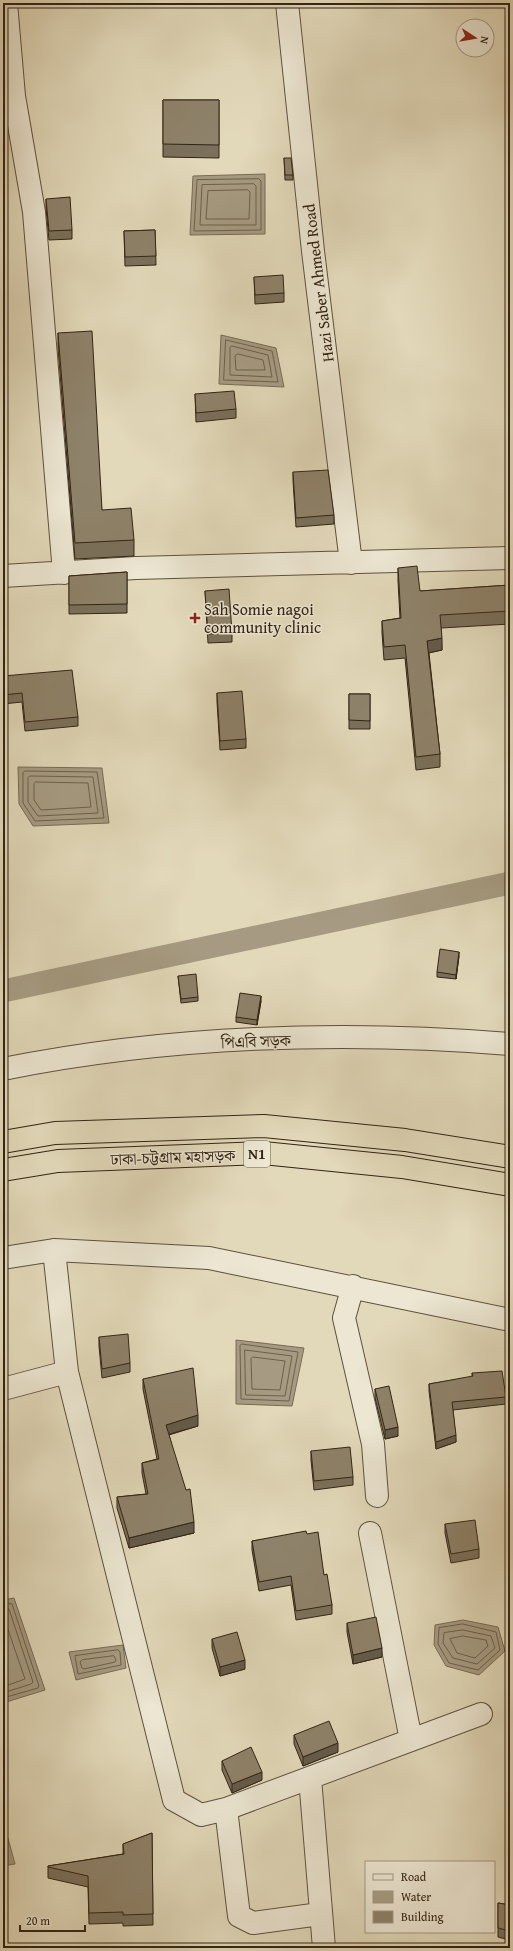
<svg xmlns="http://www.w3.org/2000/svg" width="513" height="1951" font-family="'Gentium Book Plus','Noto Serif Bengali',serif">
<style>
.water{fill:#a69b82;stroke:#786b56}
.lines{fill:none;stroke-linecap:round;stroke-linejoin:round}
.shore{stroke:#6c604b;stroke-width:1}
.canal{stroke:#a69b82;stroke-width:23}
.minor-casing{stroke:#5e513e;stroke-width:24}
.highway-casing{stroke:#322414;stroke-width:24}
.minor{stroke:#ece6d2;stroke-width:22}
.highway{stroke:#e2d9ba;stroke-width:22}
.wall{fill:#7a705b;stroke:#322414}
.shaded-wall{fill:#635b4a;stroke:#322414}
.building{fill:#8e826a;stroke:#322414}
.poi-dot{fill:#8f2418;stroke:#ece6d2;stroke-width:1.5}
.labels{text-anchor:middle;stroke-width:3;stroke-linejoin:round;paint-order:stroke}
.shield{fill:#ece6d2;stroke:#6a5e4d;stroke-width:1}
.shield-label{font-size:15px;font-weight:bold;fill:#322414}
.street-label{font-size:16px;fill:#322414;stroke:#ece6d2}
.poi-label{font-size:16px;fill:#322414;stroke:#ece6d2;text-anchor:start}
</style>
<rect width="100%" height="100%" fill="#e2d9ba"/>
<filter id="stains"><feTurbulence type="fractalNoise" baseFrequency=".005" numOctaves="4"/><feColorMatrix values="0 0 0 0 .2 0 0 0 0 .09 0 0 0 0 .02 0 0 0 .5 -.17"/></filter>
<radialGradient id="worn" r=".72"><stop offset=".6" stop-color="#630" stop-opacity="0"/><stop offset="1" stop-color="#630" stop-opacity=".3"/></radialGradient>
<!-- water -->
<path class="water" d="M265 174V234L190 235 193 176Z
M221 335 276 348 284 387 219 384Z
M18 767 102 768 109 823 33 826 19 804Z
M236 1340 304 1348 292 1406 236 1404Z
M14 1598 45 1690 3 1703V1600Z
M463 1620 498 1627 505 1651 479 1675 446 1666 434 1645 435 1625Z
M123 1645 126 1668 76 1680 69 1652Z
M3 1820 15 1864 3 1866Z"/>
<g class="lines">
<!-- shore -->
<path class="shore" d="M259 179 261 181V230L194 231 197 180Z
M254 184 256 186V225H200L202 185Z
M248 190 250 192 249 219H206L208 191Z
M226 340 272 351 278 382 224 380Z
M232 346 268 355 272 377 230 375V348Z
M238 354 263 360 265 370H236L235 356Z
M25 771 97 772 104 818 35 821 23 803V773Z
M30 776 93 777 98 813 38 816 28 802V778Z
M36 782 88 783 91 807 41 810 34 800V784Z
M242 1344 298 1352 289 1401 241 1399 240 1346Z
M245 1350 292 1356 285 1396 246 1395Z
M253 1357 285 1361 280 1390 252 1389 251 1359Z
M3 1603 12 1604 39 1686 38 1688 3 1698
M3 1608 9 1609 33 1682 31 1684 3 1693
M3 1615 25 1679 3 1687
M463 1624 496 1632 500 1650 478 1670 449 1663 438 1644 439 1628Z
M463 1630 491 1636 495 1648 477 1664 453 1658 443 1643 444 1633Z
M463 1636 486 1640 488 1646 475 1658 457 1653 450 1639Z
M118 1650 120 1652 121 1665 78 1674 75 1656Z
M114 1656 116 1660 115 1662 84 1669 82 1668 80 1662 82 1660Z"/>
<!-- canal -->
<path class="canal" d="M3 991 510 883"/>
<defs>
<path id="minor" d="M6 3 14 96 34 212 64 573
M287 3 313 251 351 563
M3 576 136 568 510 558
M3 1069C167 1036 343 1030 510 1044
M54 1250 67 1372
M3 1258 54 1250 209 1258 510 1320
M353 1286 344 1318 373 1444 377 1496
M3 1389 67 1372 174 1800 201 1815 226 1809 481 1714
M370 1533 411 1740
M310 1778 324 1948
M226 1809 239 1916 253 1923 320 1914"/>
<path id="highway" d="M3 1142 55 1133 264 1126 405 1140 510 1157
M3 1170 58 1161 263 1153 402 1167 510 1185"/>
</defs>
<!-- minor casing -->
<use href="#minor" class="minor-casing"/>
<!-- highway casing -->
<use href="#highway" class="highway-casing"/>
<!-- minor -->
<use href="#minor" class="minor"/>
<!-- highway -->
<use href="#highway" class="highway"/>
</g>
<!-- wall -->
<path class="wall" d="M3 99 7 142V151H3Z
M163 100H219V158L163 157Z
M284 158 293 175V180H285Z
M46 199 72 230V239L49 240 46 208Z
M155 230 156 265 125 266 124 231Z
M254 277 284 293V302L255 304Z
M58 333 102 510 134 540V556L75 559 58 348Z
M195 394 236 409V418L196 422Z
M293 472 334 515V524L296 527 293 481Z
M398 568 420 591 510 585V624L441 628 442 650 429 653 440 754V767L416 770 405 658 384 660 382 633V621L400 618 398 581Z
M127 572V613L69 614V576Z
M205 591 232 633V642L208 643Z
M3 676 78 717V726L25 731 22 702 3 704Z
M217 693 246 739V748L220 750 217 702Z
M349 694H370V729H349Z
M459 956 456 979 437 977V972Z
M178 976 198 997V1001L181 1003Z
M261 1001 257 1025 236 1022V1017Z
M99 1337 130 1363V1372L102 1378 99 1346Z
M472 1373 506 1397V1404L453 1410 456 1442 436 1449 429 1391V1384L472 1377Z
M143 1379 198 1426 169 1435 194 1533 129 1548 117 1508V1497L146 1494 142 1473V1463L157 1459 143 1389Z
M375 1389 398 1436 385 1439 375 1398Z
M311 1451 353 1477V1485L314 1490 311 1460Z
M445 1524 479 1549V1558L451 1563 445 1533Z
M307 1534 324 1575 332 1605V1614L296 1620 291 1585 259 1591 252 1550V1541Z
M347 1623 382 1657 353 1664 347 1632Z
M212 1639 245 1669 220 1676 212 1648Z
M294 1735 338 1752 303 1766 294 1744Z
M222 1761 262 1780 232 1793 222 1770Z
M152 1833 153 1925 123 1926V1923L89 1924 88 1887 48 1878V1866L123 1854V1844Z
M498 1903 510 1905V1940L498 1937Z"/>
<!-- shaded-wall -->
<path class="shaded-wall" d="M442 638V650L427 653V641Z
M459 952V956L456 979V975Z
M261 996V1001L257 1025V1020Z
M198 1415V1426L166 1435V1425Z
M398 1427V1436L385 1439V1430Z
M456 1435V1442L436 1449V1442Z
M194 1522V1533L129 1548V1538Z
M382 1648V1657L353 1664V1655Z
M245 1660V1669L220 1676V1667Z
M338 1743V1752L303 1766V1757Z
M262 1772V1780L232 1793V1784Z"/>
<!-- building -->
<path class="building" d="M3 99 7 142H3Z
M163 100H219V145L163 144Z
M284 158H291L293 175H285Z
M70 197 72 230 49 231 46 199Z
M155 230 156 256 125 257 124 231Z
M283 275 284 293 255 295 254 277Z
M92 331 102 510 131 508 134 540 75 543 58 333Z
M234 391 236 409 196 413 195 394Z
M328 470 334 515 296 518 293 472Z
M417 566 420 591 510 585V611L440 615 442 638 427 641 440 754 416 757 405 645 384 647 382 621 401 618 398 568Z
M127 572V604L69 605V576Z
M229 589 232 633 208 634 205 591Z
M72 670 78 717 25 722 22 693 3 695V676Z
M242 691 246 739 220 741 217 693Z
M349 694H370V721L349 720Z
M440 949 459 952 456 975 437 972Z
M196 974 198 997 181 999 178 976Z
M240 993 261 996 257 1020 236 1017Z
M128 1334 130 1363 102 1369 99 1337Z
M193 1368 198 1415 166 1425 186 1490 190 1489 194 1522 129 1538 117 1497 148 1494 142 1463 159 1459 143 1379Z
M502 1371 506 1397 452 1402 456 1435 436 1442 429 1384 473 1376 472 1373Z
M389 1386 398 1427 385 1430 375 1389Z
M350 1447 353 1477 314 1481 311 1451Z
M475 1520 479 1549 451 1554 445 1524Z
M306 1531 307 1534 318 1532 324 1575 327 1574 332 1605 296 1611 291 1576 259 1582 252 1541Z
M376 1617 382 1648 353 1655 347 1623Z
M237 1632 245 1660 220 1667 212 1639Z
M329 1721 338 1743 303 1757 294 1735Z
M251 1747 262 1772 232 1784 222 1761Z
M152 1833 153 1914 123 1915V1912L89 1913 88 1876 48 1867V1866L124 1854 123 1844Z
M498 1903 510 1905V1931L498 1928Z"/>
<!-- markers -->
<path class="poi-dot" d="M193 612h4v4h4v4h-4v4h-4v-4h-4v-4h4z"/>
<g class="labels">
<!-- shield labels -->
<rect class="shield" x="244" y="1141" width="26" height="26" rx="3"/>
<g class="shield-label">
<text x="257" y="1159">N1</text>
</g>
<!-- street labels -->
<g class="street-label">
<text transform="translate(318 283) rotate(-97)" y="6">Hazi Saber Ahmed Road</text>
<text transform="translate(256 1041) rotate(-2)" y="6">পিএবি সড়ক</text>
<text transform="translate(173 1157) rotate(-2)" y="6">ঢাকা-চট্টগ্রাম মহাসড়ক</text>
</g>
<!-- poi labels -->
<g class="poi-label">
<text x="204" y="615">Sah Somie nagoi<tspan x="204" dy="18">community clinic</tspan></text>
</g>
</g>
<!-- margin -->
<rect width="513" height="1951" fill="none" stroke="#e2d9ba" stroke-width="16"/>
<rect x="4" y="4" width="505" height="1943" fill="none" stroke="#322414" stroke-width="2"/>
<rect x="8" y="8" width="497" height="1935" fill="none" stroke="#322414"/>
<!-- legend -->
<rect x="365" y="1861" width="130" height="72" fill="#ece6d2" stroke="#a29886"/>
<rect x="373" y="1874" width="20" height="6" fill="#ece6d2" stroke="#a29886"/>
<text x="401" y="1881" font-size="12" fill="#322414">Road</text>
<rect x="373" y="1891" width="20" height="12" fill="#a69b82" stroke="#a29886"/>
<text x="401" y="1901" font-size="12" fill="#322414">Water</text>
<rect x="373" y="1911" width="20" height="12" fill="#8e826a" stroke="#a29886"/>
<text x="401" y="1921" font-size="12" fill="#322414">Building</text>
<!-- north arrow -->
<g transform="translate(475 38) rotate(102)"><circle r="19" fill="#ece6d2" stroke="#a29886"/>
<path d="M0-3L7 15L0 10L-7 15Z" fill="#8f2418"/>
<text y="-6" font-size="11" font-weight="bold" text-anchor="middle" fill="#322414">N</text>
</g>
<!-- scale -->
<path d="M20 1925v6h65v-6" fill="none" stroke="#322414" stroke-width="2"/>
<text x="26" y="1925" font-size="12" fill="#322414" stroke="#ece6d2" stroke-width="3" paint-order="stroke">20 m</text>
<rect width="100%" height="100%" filter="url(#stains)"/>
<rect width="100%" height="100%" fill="url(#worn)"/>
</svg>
